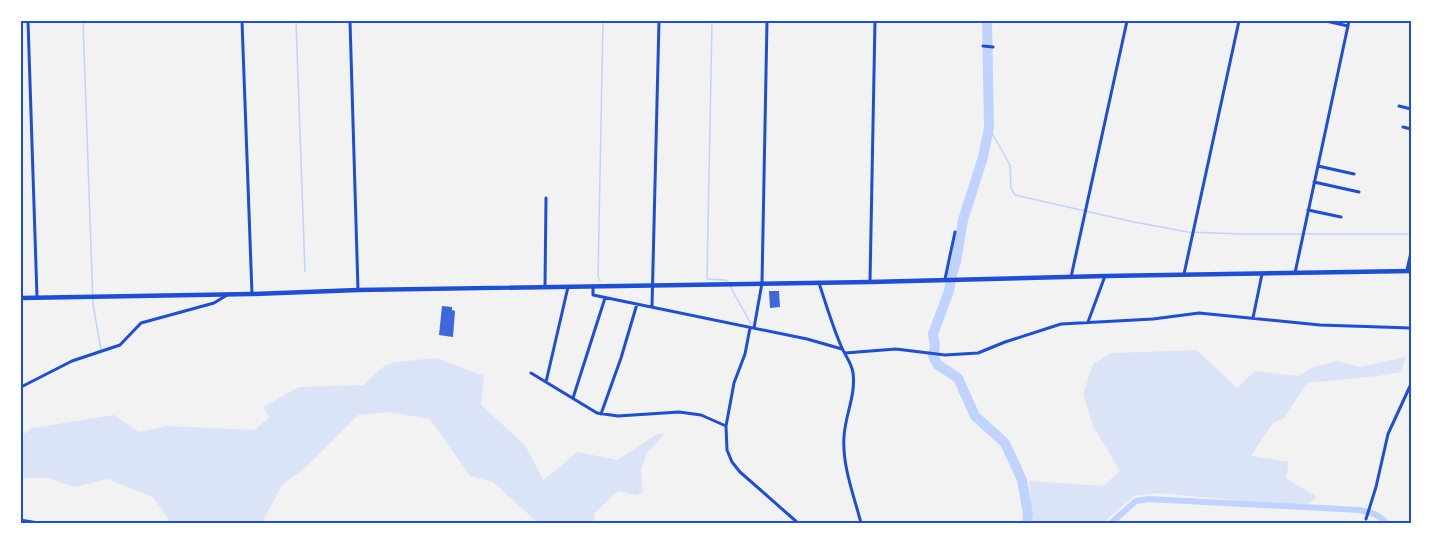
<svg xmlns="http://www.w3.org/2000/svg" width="1432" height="544" font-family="'IBM Plex Sans',sans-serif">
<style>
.green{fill:#dbe4f7}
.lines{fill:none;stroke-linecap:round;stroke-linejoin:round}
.stream{stroke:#bfd3fe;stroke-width:1.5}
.canal{stroke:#bfd3fe;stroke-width:6}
.river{stroke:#bfd3fe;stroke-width:10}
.building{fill:#3d67dc}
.minor{stroke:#1d4ed8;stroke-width:3}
.tertiary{stroke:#1d4ed8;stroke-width:4.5}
.neatline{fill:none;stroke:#1d4ed8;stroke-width:2}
</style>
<rect width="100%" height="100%" fill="#f2f2f2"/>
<!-- green -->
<path class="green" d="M1197 350 1237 388 1255 371 1298 376 1313 367 1338 361 1360 367 1406 357 1401 372 1378 376 1307 383 1284 418 1272 424 1251 456 1289 462 1286 478 1317 497 1304 507 1159 493 1134 496 1103 523H1033L1029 481 1103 486 1120 471 1093 426 1083 394 1093 364 1112 353Z
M437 358 484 376 481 405 525 445 543 480 556 470 577 452 617 460 657 434 665 433 647 453 641 469 643 492 636 495 618 491 594 514 595 523H538L493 482 470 476 430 419 388 412 358 415 305 468 282 485 262 523H161L169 520 153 497 107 479 75 487 48 478H21V436L32 428 114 415 139 432 167 426 254 430 269 418 263 407 299 387 363 385 384 366 394 362Z"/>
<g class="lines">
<!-- stream -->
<path class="stream" d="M83 21 93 304 101 350
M296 21 305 272
M712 21 707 279 726 280 727 282
M989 128 1010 165 1011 188 1015 195 1134 222 1188 232 1243 234H1411
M600 281 598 277 603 21
M730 286 751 324"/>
<!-- canal -->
<path class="canal" d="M1111 523 1136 501 1148 499 1359 510C1369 512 1379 514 1386 523"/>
<!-- river -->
<path class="river" d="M987 21 989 128 983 157 963 220 956 262 952 274 949 291 933 334 935 346 933 356 938 365 958 378 975 416 1005 443 1022 480 1028 514 1027 523"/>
</g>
<!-- building -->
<path class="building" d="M769 291H779L780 307 770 308Z
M442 306 452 307V310L455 311 453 337 439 335Z"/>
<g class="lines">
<!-- minor -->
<path class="minor" d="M28 21 37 297
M242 21 252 294
M350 21 358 290
M1326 21 1348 26
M983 46 993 47
M1399 106 1411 109
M1403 127 1411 129
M1318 166 1354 174
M1314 182 1359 192
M1308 210 1341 217
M1407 270 1411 252
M1295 273 1349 21
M1184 274 1239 21
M1071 277 1127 21
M945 279 955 232
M870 282 875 21
M819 283C826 304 833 328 842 348 846 357 852 364 853 373 856 396 845 415 844 437 842 465 854 496 861 523
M593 286V295L807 339 842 349
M545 287 546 198
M652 307 659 21
M1253 318 1262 274
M1088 322 1105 276
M750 328 745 354 734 383 726 426 727 450 732 462 740 472 798 523
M754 328 762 283 767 21
M845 353 896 349 945 355 978 353 1005 342 1061 324 1153 319 1199 313 1320 325 1411 328
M531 373 597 413 618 416 679 412 701 415 726 426
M546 382 568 287
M21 387 72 361 120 345 141 323 214 303 227 295
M573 398 605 298
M601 414 621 358 637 304
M1366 519 1376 487 1388 434 1411 384"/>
<!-- tertiary -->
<path class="tertiary" d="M21 298 252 294 358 290 870 282 1105 276 1411 271
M21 521 34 523"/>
</g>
<!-- border -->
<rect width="1432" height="544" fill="none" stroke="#ffffff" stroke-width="45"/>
<rect x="22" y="22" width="1388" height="500" class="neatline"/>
</svg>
